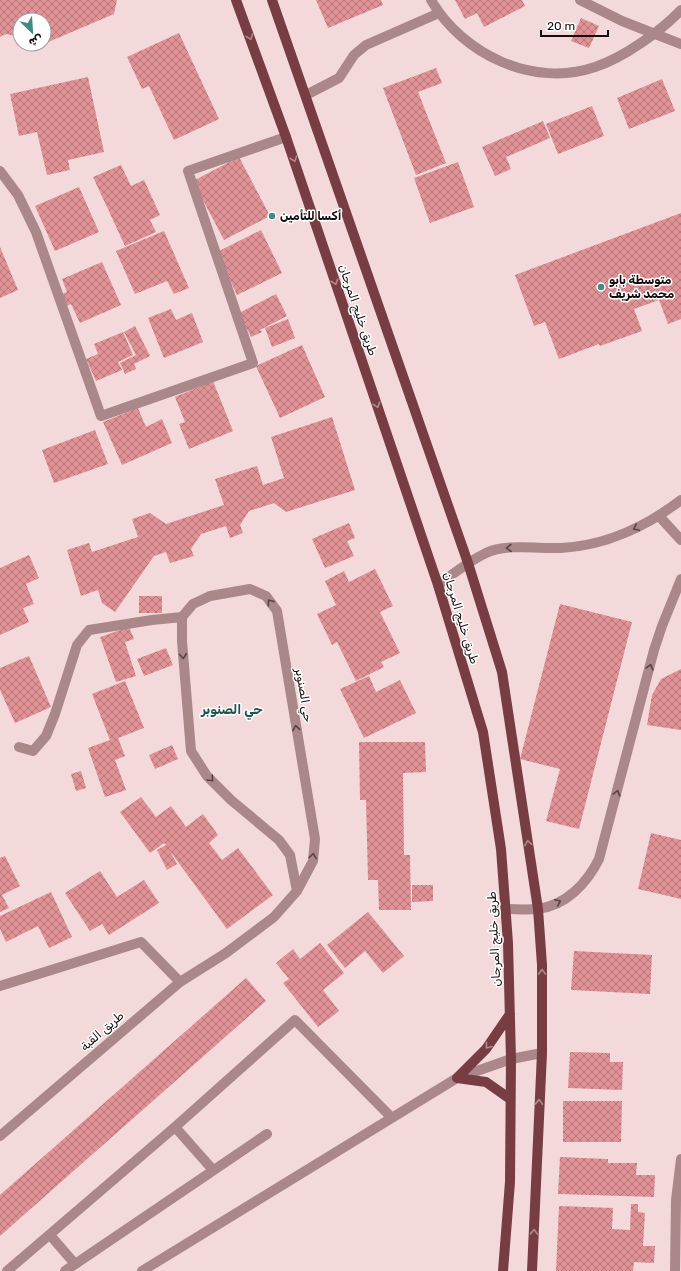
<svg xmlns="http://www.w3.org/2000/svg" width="681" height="1271" font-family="Rubik,'Noto Sans Arabic',sans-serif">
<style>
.building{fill:url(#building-cross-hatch)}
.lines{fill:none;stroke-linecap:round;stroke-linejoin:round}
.minor{stroke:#aa8789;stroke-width:10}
.major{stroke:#783d43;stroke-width:10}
.oneway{stroke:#ae8b8e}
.oneway2{stroke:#584345}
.poi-dot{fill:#448a81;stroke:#fff;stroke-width:1.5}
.labels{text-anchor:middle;stroke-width:3;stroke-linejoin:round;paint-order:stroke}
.poi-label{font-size:12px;font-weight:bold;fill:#150c0d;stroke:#fff;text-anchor:start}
.street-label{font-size:12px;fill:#150c0d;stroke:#fff}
.neighbourhood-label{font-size:13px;font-weight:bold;fill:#1d5650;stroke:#fff}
</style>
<defs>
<pattern id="building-cross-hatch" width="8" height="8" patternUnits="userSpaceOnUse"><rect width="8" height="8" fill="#e19297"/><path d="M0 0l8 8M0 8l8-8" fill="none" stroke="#b5767a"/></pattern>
</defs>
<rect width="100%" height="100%" fill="#f3d9da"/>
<!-- building -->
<path class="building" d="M0 0H117L114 14 46 43 44 42V20H20V37L6 34 0 37Z
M316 0H381L383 5 328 28Z
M455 0H522L525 6 484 27 477 13 465 19Z
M581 18 599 26 589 48 571 41Z
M179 33 219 119 174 140 149 86 142 89 127 57Z
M436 68 442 83 418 92 446 163 416 175 383 88Z
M88 77 104 152 68 160 70 170 47 175 37 132 19 136 10 94Z
M662 79 675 111 629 129 617 98Z
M592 106 604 136 558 154 546 124Z
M543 121 550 138 506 157 511 169 495 176 482 147Z
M239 157 270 216 224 240 193 181Z
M458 162 474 207 430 223 414 178Z
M121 165 131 186 144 180 160 215 150 220 156 232 125 246 93 177Z
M79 187 99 232 55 251 35 206Z
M681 213V319L668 324 659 300 634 309 642 331 600 346 599 344 559 359 545 322 534 326 515 275Z
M261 230 282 273 237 295 217 252Z
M164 231 189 288 174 294 167 281 135 294 116 251Z
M0 247 18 290 0 298Z
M102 262 121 305 80 323 71 304 64 307 59 295 67 292 62 279Z
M276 294 287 316 260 330 262 332 251 337 239 313Z
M171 309 176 320 192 313 203 342 164 358 148 318Z
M288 319 295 338 272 347 265 328Z
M135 326 150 356 134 364 136 369 125 374 120 363 136 355 124 332Z
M123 332 133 355 118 362 122 370 96 381 86 359 98 354 94 344Z
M302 345 325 397 280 418 256 366Z
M213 381 233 431 189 449 179 424 185 422 175 397Z
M138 408 146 427 162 419 172 443 122 465 103 422Z
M332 417 355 490 286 512 274 503 249 511 240 525 243 533 230 538 226 526 201 534 191 549 194 556 170 563 166 552 154 556 115 612 102 603 98 590 81 596 67 550 89 543 92 552 138 537 132 519 150 513 166 524 224 505 215 479 257 466 263 485 284 478 271 437Z
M95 430 108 464 54 483 42 450Z
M349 523 355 538 347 541 354 556 325 568 312 539Z
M29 555 39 578 26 584 34 604 23 608 29 622 0 635V568Z
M375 569 393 606 380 612 400 653 381 662 384 667 356 681 337 642 332 645 317 614 336 605 325 581 344 571 349 582Z
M139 596H162V613H139Z
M560 604 632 622 579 829 546 821 560 769 520 759Z
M129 627 134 639 125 642 136 676 116 682 100 637Z
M166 648 173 665 144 676 137 659Z
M29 656 51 707 15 723 0 690V668Z
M681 669V730L647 725 652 695 661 679Z
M369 676 376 692 400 680 416 713 364 738 340 689Z
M125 681 144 728 118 738 125 756 115 760 126 790 105 797 88 748 110 740 92 694Z
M359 742H425L426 772 403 773 404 855H410L411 910H379L378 880H368L366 800H360Z
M172 745 178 759 155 769 149 755Z
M81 771 86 788 76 791 71 774Z
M141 797 156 817 171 806 186 827 203 814 218 835 209 843 222 860 238 848 273 895 227 929 170 851 177 864 167 870 157 850 166 845 164 843 150 853 120 812Z
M651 833 681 840V899L638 889Z
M5 856 20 886 2 895 9 908 0 912V858Z
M100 871 117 897 144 880 159 903 109 935 102 924 90 931 65 893Z
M412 885H433V901L412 902Z
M51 892 72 937 49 948 38 926 6 942 0 929V916Z
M368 912 404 956 383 973 365 951 345 968 327 945Z
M320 943 344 973 323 990 339 1011 318 1027 283 983 289 979 276 963 293 949 300 959Z
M574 951 652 955 650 994 571 990Z
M246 978 266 1001 0 1236V1195Z
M570 1052 610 1053V1062H623L622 1090 568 1088Z
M563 1101H622L621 1142H563Z
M560 1157 608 1159V1163H637L636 1175H655L654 1197 558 1194Z
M631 1204H638V1212L645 1213 643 1246H655L654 1263 634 1262 633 1271H556L559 1206 613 1208 612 1229 630 1230Z"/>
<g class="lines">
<!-- minor -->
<path class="minor" d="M431 0C463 55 534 88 595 67 623 58 661 31 681 10
M580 0 622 21 681 44
M306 95 339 78 354 55 366 45 439 13
M0 171 18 195 36 232 101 416 253 363 188 171 286 137
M659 516 681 540
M438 585C453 574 469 561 486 553 505 543 540 549 561 548 605 546 647 526 681 500
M19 747 33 751 46 736 55 714 77 645 89 630 152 620 182 617
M506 909C516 909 527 910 537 909 566 906 587 883 599 859L654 650 662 626 681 579
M0 986 141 942 180 982
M175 1127 213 1170
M0 1136 180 982 226 953 274 917 297 891 313 861 315 839 277 611 266 596 250 589 210 596 193 604 182 617V641L191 751 207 776 231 800 279 840 290 855 297 891
M50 1235 75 1264
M7 1271 175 1127 295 1020 392 1118
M65 1271 267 1134
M142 1271 457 1078 511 1059 542 1053
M675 1271 676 1200 681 1159"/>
<!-- major -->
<path class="major" d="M236 0 286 137 438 585 483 732 501 849 508 943 511 1059 510 1182 503 1271
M272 0 468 563 502 672 538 909 542 965V1053L532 1271
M457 1078 486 1049 510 1014
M457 1078 486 1082 510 1099"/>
</g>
<!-- one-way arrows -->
<defs><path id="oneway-chevron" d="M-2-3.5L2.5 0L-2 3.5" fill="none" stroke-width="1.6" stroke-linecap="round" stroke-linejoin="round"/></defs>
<g class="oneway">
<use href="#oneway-chevron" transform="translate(250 37) rotate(70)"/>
<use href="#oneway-chevron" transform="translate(294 159) rotate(71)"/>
<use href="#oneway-chevron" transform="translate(335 282) rotate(71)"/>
<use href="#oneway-chevron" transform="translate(377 405) rotate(71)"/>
<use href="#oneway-chevron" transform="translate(528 843) rotate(-99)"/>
<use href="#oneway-chevron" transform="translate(542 972) rotate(-90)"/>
<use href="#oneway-chevron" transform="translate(488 1046) rotate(127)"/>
<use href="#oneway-chevron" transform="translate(539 1102) rotate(-88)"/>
<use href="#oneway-chevron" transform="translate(534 1232) rotate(-88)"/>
</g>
<g class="oneway2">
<use href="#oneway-chevron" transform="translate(636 528) rotate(155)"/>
<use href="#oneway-chevron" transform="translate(509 548) rotate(178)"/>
<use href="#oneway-chevron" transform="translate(270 602) rotate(-126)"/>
<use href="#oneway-chevron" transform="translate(183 656) rotate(85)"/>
<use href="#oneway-chevron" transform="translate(650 667) rotate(-75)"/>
<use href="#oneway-chevron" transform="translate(296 728) rotate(-100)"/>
<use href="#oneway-chevron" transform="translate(211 779) rotate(47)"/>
<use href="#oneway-chevron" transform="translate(617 793) rotate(-75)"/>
<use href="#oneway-chevron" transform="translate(313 856) rotate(-81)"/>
<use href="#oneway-chevron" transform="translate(558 902) rotate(-25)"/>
</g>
<!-- markers -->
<g class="poi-dot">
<circle cx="272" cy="216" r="4"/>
<circle cx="601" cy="287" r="4"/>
</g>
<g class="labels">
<!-- poi labels -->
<g class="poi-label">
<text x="280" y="220">أكسا للتأمين</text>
<text x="609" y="284">متوسطة بابو<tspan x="609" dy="14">محمد شريف</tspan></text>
</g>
<!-- street labels -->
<g class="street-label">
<text transform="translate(358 310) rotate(71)" y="4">طريق خليج المرجان</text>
<text transform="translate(461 618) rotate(73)" y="4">طريق خليج المرجان</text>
<text transform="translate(304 695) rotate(80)" y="4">حي الصنوبر</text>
<text transform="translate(494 939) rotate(-93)" y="4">طريق خليج المرجان</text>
<text transform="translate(102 1031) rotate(-41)" y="4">طريق القبة</text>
</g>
<!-- neighbourhood labels -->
<g class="neighbourhood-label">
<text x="232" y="714">حي الصنوبر</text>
</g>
</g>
<!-- north arrow -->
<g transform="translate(32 32) rotate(155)"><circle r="19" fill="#ffffff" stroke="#a19e9e"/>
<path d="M0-3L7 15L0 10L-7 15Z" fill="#448a81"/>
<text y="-6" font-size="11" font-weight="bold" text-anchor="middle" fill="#150c0d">ش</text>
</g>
<!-- scale -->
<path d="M541 30v6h67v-6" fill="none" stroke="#150c0d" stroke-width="2"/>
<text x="547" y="30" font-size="12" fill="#150c0d" stroke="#ffffff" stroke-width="3" paint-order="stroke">20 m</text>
</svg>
